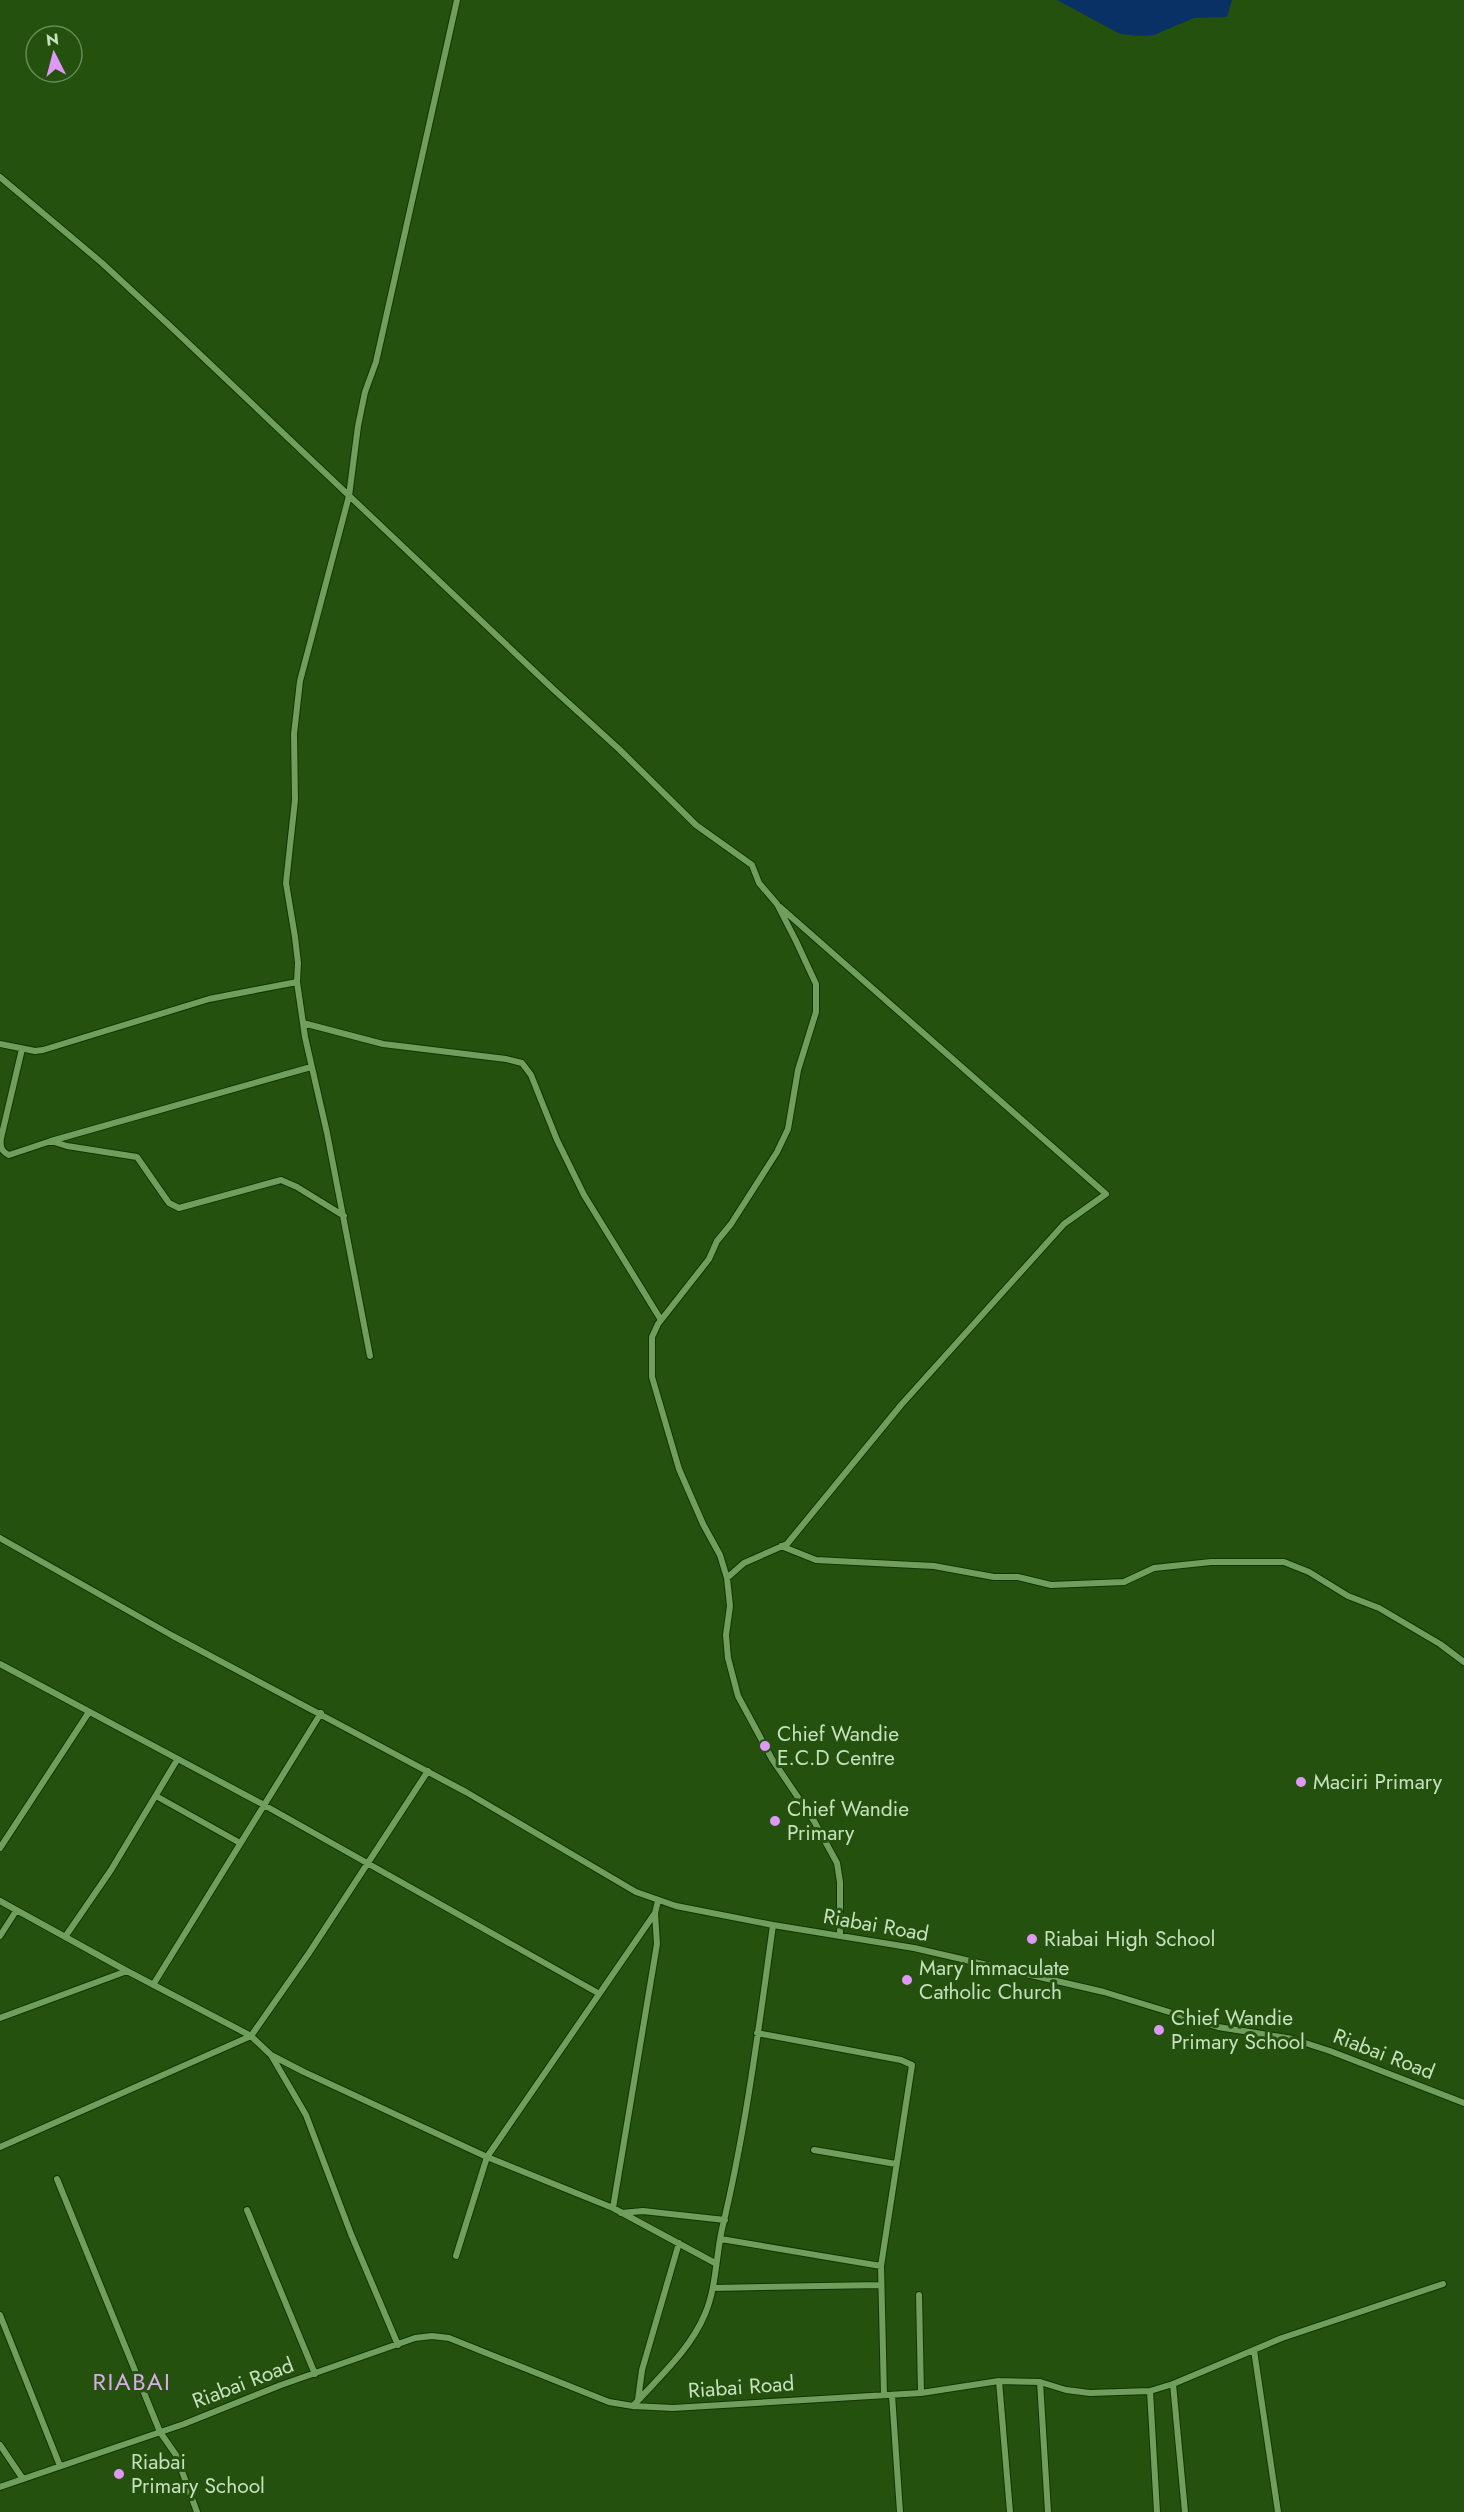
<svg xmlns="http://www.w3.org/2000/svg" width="1464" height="2512" font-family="Jost,sans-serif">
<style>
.water{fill:#093165}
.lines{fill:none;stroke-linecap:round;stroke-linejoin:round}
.street-casing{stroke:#133402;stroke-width:8}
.street{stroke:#6f9e5d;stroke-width:6}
.poi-dot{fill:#dd99f3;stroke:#25510f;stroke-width:2}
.labels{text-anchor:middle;stroke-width:6;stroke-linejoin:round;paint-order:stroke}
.poi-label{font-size:21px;fill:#c7e1bf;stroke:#25510f;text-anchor:start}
.street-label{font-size:21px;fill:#c7e1bf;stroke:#25510f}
.quarter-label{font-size:24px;letter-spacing:1.5px;fill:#daabea;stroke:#25510f}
</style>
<rect width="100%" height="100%" fill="#25510f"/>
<!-- water -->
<path class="water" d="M1057 0H1232L1227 17 1194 18 1154 35 1139 36 1120 34Z"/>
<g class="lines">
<defs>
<path id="street" d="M0 177 102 263 169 325 552 688 620 750 696 825 752 865 759 883 777 904 796 941 816 984V1012L798 1070 788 1129 777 1152 731 1224 717 1241 709 1259 658 1324 652 1337V1377L679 1469 703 1524 720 1555 727 1578 730 1606 726 1635 728 1658 738 1696 772 1759 814 1821 837 1863 840 1882V1936
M303 1023 383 1044 506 1059 522 1063 531 1075 557 1140 584 1195 661 1320
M0 1044 35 1051 43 1050 209 999 297 982
M22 1049 1 1138C0 1147 1 1151 9 1155L51 1141 67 1146 137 1157 169 1203 179 1208 281 1180 297 1187 344 1216
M51 1141 311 1067
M370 1356 327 1133 305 1037 297 982 298 963 295 937 286 883 295 800 294 734 300 681 349 496 358 426 365 392 376 362 457 0
M0 1538 173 1636 466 1792 636 1892 676 1906 773 1925
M781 1546 816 1560 934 1566 994 1577H1018L1051 1585 1124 1582 1154 1568 1211 1562H1284L1309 1572 1348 1596 1379 1608 1440 1644 1464 1662
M727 1578 744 1563 787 1544 901 1405 1064 1224 1106 1194 780 907
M0 1664 264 1805 598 1993
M156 1796 240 1843
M0 1848 89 1712
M0 1901 127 1971 251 2036 271 2055 304 2072 487 2157 613 2208 715 2263
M0 1936 16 1911
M65 1937 111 1870 177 1760
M153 1985 321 1713
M0 2018 127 1971
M757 2033 901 2060 912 2065 881 2266 884 2395
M271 2055 306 2115 351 2234 398 2345
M0 2147 251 2036 309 1953 428 1771
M814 2150 896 2164
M57 2179 160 2432 176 2455 197 2512
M613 2208 657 1944 655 1913
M247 2210 315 2374
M621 2213 643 2211 725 2220
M721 2239 881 2266
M456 2256 487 2157 655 1913 658 1901
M713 2288 880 2285
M919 2295 921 2393
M0 2315 60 2466
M1254 2350 1278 2512
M999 2381 1010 2512
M1040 2382 1048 2512
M1173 2384 1185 2512
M1150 2391 1157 2512
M892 2395 900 2512
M638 2400 642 2370 679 2243
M633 2406C659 2377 690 2350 705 2314 716 2289 716 2256 722 2229 746 2130 759 2026 773 1925L914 1948 1104 1992 1218 2027 1293 2039 1330 2051 1464 2103
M0 2445 23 2479
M0 2487 184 2424 281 2385 415 2338 432 2336 449 2338 609 2402 633 2406 673 2408 921 2393 999 2381 1040 2382 1066 2390 1090 2393 1150 2391 1173 2384 1282 2338 1443 2284"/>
</defs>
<!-- street casing -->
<use href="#street" class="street-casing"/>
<!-- street -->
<use href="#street" class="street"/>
</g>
<!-- markers -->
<g class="poi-dot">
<circle cx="765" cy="1746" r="6"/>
<circle cx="1301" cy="1782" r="6"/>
<circle cx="775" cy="1821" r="6"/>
<circle cx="1032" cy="1939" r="6"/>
<circle cx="907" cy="1980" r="6"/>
<circle cx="1159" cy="2030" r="6"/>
<circle cx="119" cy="2474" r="6"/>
</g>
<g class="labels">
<!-- poi labels -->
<g class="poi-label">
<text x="777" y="1741">Chief Wandie<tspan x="777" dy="24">E.C.D Centre</tspan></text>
<text x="1313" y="1789">Maciri Primary</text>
<text x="787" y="1816">Chief Wandie<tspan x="787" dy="24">Primary</tspan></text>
<text x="1044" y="1946">Riabai High School</text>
<text x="919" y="1975">Mary Immaculate<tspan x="919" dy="24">Catholic Church</tspan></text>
<text x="1171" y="2025">Chief Wandie<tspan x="1171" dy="24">Primary School</tspan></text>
<text x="131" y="2469">Riabai<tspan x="131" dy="24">Primary School</tspan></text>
</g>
<!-- street labels -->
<g class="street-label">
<text transform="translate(876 1925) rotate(10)" y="7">Riabai Road</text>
<text transform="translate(1384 2054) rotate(21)" y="7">Riabai Road</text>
<text transform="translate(243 2383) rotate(-21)" y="7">Riabai Road</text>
<text transform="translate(741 2387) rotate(-4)" y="7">Riabai Road</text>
</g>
<!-- quarter labels -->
<g class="quarter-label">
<text x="132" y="2390">RIABAI</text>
</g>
</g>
<!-- north arrow -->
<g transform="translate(54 54) rotate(354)"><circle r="28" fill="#25510f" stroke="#668b55" stroke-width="1.5"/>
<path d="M0-4.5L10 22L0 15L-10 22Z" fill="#dd99f3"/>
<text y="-9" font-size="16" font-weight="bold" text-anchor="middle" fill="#c7e1bf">N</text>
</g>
</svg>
